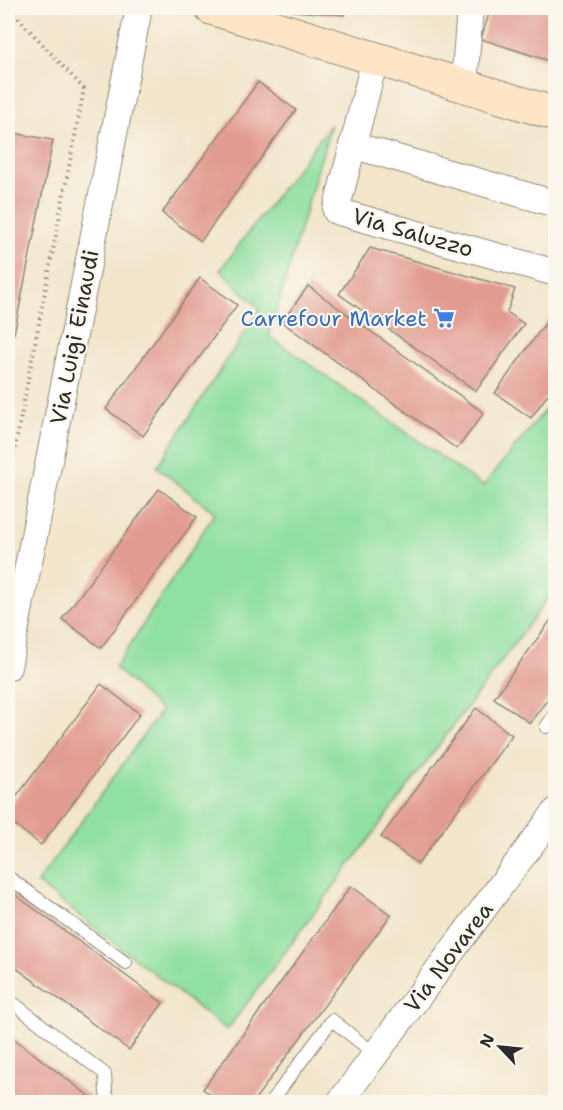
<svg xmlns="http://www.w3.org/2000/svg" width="563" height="1110" font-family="'Shantell Sans',sans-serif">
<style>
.green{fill:#90e0a0;stroke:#5e8666;stroke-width:1.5}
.building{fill:#e29b90}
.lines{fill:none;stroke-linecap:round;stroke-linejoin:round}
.service-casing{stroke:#8e887a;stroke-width:14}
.minor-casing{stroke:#8e887a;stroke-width:28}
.secondary-casing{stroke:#8e887a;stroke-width:35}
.path{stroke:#8e887a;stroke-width:4;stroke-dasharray:1.5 4.5;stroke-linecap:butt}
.service{stroke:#fff;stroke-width:12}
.minor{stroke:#fff;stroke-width:26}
.secondary{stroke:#fee5c5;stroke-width:33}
.labels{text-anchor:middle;stroke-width:4.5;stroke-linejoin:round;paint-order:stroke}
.street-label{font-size:22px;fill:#2b2b2b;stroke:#fbf7ec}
.shop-label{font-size:22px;fill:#366cbe;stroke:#fbf7ec;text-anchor:end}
</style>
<rect width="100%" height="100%" fill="#fbf7ec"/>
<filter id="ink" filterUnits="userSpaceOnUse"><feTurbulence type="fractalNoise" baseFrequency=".0167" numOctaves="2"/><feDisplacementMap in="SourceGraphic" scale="12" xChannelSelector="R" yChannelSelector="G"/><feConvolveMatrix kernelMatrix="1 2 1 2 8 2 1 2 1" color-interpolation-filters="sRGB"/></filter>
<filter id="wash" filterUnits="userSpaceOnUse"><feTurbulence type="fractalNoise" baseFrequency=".008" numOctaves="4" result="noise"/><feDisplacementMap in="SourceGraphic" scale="24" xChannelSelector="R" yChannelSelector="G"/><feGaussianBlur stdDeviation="1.35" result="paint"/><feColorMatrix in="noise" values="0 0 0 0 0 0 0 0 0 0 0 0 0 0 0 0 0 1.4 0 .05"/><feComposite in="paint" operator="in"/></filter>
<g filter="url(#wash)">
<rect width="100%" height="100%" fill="#f2e5ca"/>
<!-- green -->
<path class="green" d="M331 124 269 336 483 486 555 398V589L227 1030 37 883 161 711 115 668 215 513 157 467 260 309 220 270Z"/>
<g id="blocks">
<!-- building -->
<path class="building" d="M294 8H344V15L294 11Z
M491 8H549L556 10V63L481 39Z
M258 82 296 110 201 241 162 213Z
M8 132 53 140 14 334 8 333Z
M370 248 515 289 507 312 524 324 476 391 339 294Z
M200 278 237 305 143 436 106 409Z
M308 286 484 413 457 449 282 322Z
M556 308V383L531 418 495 393Z
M159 489 197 517 101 648 62 619Z
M556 613V688L530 723 494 698Z
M101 684 140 714 41 845 8 820V808Z
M476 708 512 735 418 864 381 837Z
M351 886 391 915 253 1102H222L203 1089Z
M10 891 163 1003 129 1050 8 962V895Z
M8 1034 94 1100 93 1102H11L8 1100Z"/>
</g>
</g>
<g filter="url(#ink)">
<use href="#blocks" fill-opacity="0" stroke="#8e887a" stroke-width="1.5"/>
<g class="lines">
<defs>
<path id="service" d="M546 727 556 713
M8 877 126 963
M8 999 105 1074 106 1093 109 1102
M271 1102 332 1020 375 1054"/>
<path id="minor" d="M375 59 336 211 556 273
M464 86 470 8
M352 145 556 204
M8 667 139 8
M340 1102 556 811"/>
<path id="secondary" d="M211 8 556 114"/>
</defs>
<!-- service casing -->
<use href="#service" class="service-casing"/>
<!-- minor casing -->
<use href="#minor" class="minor-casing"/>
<!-- secondary casing -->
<use href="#secondary" class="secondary-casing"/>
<!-- path -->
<path class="path" d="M8 484 84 89 9 8"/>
<!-- service -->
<use href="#service" class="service"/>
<!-- minor -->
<use href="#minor" class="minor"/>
<!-- secondary -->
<use href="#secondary" class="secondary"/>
</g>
</g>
<!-- icons -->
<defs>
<symbol id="supermarket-bare" viewBox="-9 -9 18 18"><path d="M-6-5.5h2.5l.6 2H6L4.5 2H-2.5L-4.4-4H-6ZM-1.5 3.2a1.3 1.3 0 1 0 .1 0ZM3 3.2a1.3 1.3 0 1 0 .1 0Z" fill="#3f7fe0" stroke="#fbf7ec" stroke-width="2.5" paint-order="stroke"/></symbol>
</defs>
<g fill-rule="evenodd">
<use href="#supermarket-bare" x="429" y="303" width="30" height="30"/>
</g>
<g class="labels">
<!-- street labels -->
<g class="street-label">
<text transform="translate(413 232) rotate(16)" y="8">Via Saluzzo</text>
<text transform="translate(74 337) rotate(-79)" y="8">Via Luigi Einaudi</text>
<text transform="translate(448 957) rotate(-53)" y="8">Via Novarea</text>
</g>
<!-- shop labels -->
<g class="shop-label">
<text x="427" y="326">Carrefour Market</text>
</g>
</g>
<!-- margin -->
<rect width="563" height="1110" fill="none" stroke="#fbf7ec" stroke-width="30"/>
<!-- north arrow -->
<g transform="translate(500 1047) rotate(296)" stroke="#fbf7ec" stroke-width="4.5" paint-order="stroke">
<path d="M0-4.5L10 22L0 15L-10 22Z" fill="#2b2b2b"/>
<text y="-9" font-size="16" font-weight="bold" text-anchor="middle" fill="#2b2b2b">N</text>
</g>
</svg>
